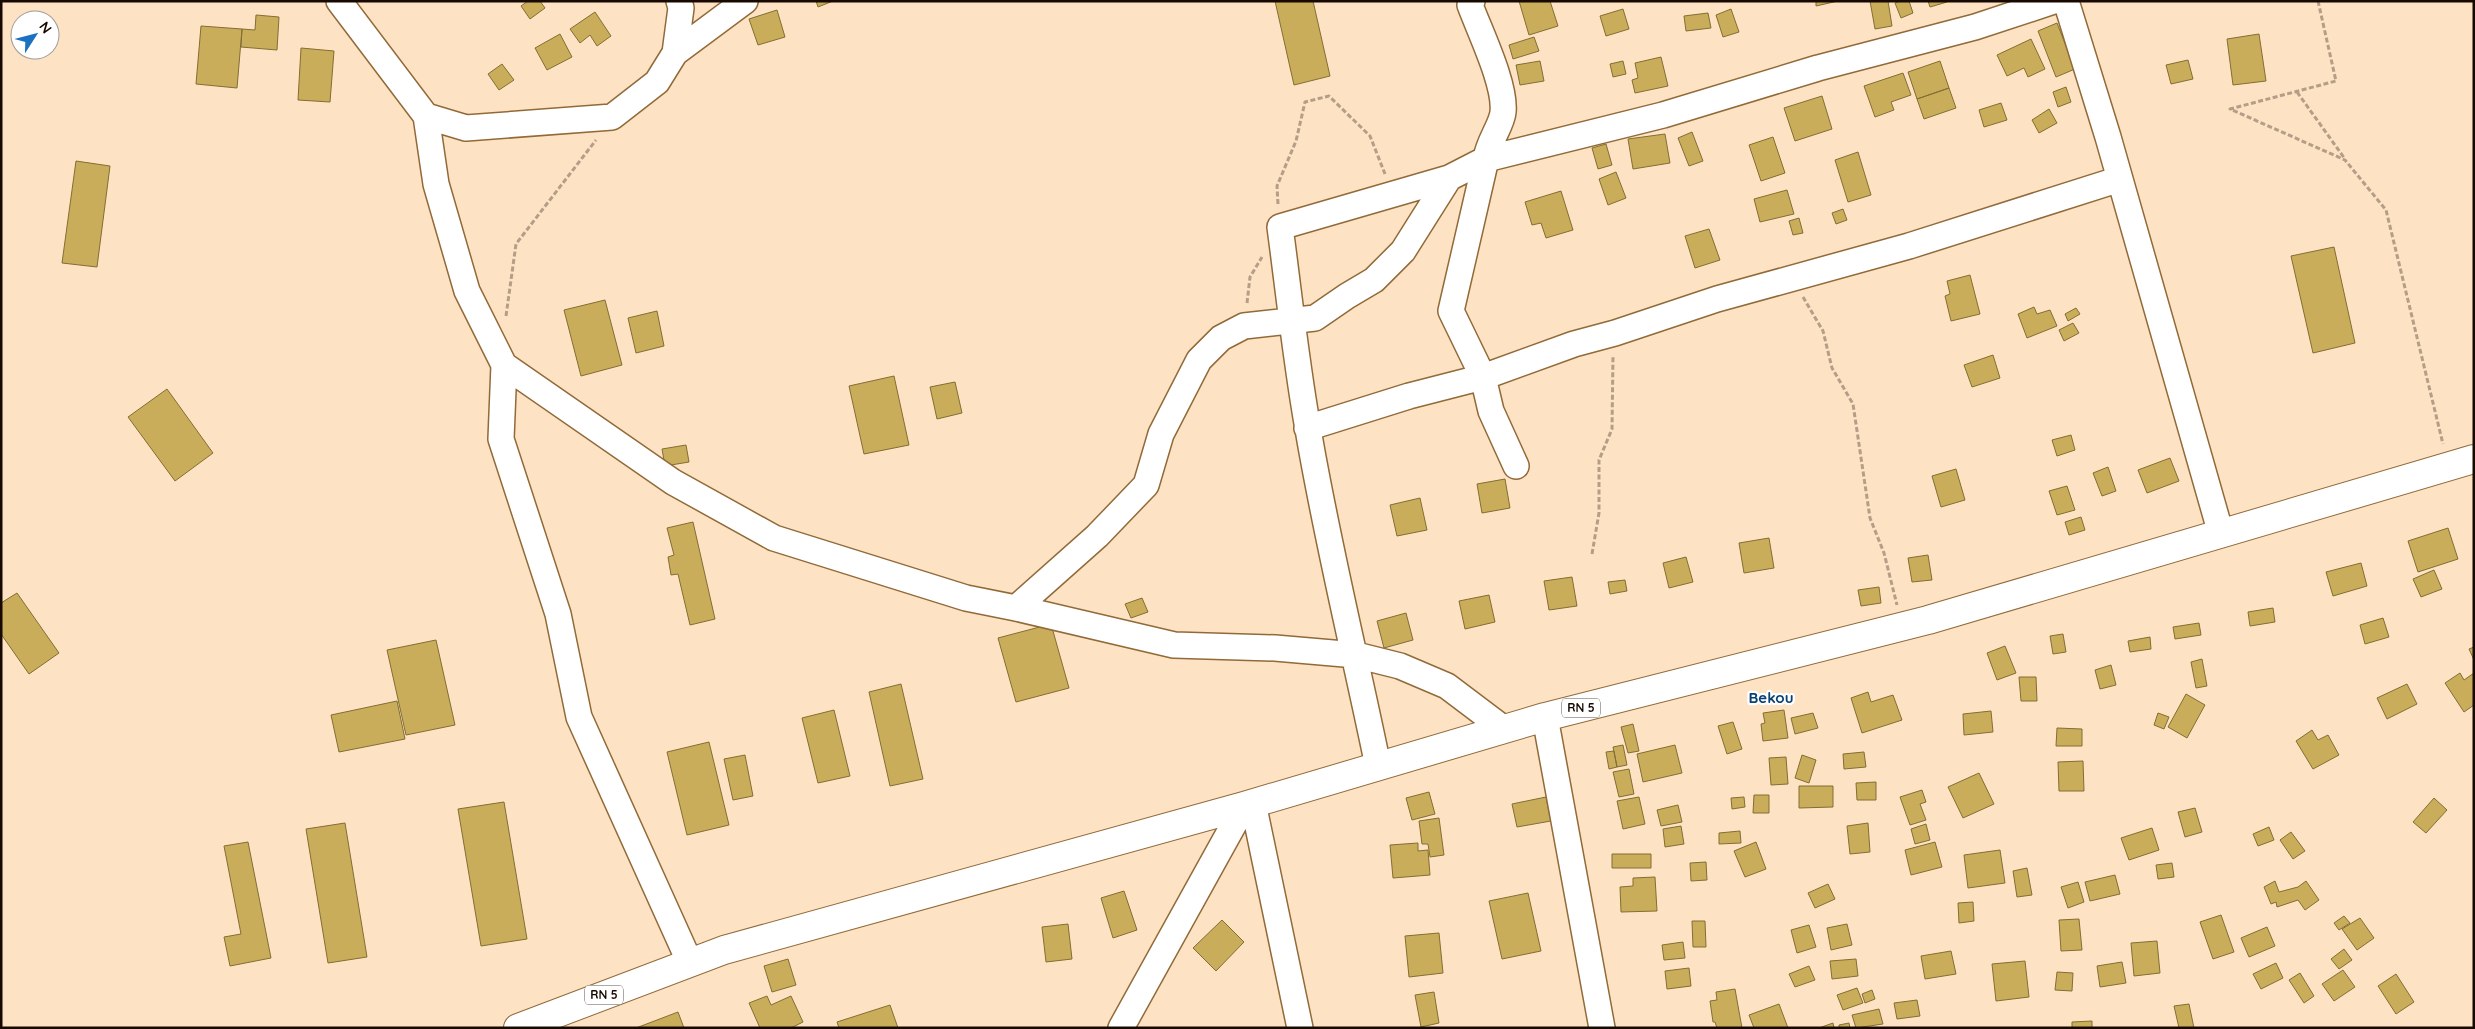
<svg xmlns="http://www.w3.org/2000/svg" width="2475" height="1029" font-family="Quicksand,sans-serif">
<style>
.building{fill:#c9ad5a;stroke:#836e32}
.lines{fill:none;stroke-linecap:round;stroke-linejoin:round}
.minor-casing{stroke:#916a38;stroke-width:28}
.major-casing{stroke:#916a38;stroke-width:30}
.path{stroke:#b59e87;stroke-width:3;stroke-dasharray:5 2.5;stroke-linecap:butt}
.minor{stroke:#fff;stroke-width:25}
.major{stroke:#fff;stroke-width:28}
.labels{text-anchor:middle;stroke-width:4.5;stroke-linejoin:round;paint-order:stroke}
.shield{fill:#fff;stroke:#5d534c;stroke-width:1}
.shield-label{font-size:12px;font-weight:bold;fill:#170900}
.neighbourhood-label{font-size:15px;font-weight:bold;fill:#0a4273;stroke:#fff}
</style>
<rect width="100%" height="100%" fill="#fde2c4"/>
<!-- building -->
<path class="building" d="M528 1H540L545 8 530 19 521 6Z
M816 1H833L818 7Z
M1275 1H1313L1330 76 1294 85Z
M1519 1H1550L1558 26 1529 35Z
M1816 1H1838L1816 6Z
M1870 1H1888L1892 26 1875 29Z
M1900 1H1909L1913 13 1901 18 1895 3Z
M1928 1H1946L1947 2 1930 7Z
M1623 9 1629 29 1606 36 1600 16Z
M1731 9 1739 32 1723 37 1716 15Z
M777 10 785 37 758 45 749 19Z
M595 12 611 36 597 46 590 35 580 43 570 29Z
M1708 13 1711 28 1686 31 1684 16Z
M256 15 279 17 277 50 241 47 242 29 255 30Z
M2057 23 2075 69 2056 77 2038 31Z
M201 26 242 29 237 88 196 84Z
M560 34 572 57 547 70 535 48Z
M2259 34 2266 81 2233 85 2227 39Z
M1534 37 1539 51 1513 59 1509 45Z
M2031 39 2045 69 2028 77 2024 68 2007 76 1997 55Z
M301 48 334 51 330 102 298 100Z
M1661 57 1668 86 1635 93 1632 80 1638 78 1635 63Z
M2188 60 2193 79 2171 84 2166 65Z
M1540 61 1544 81 1520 85 1516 65Z
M1623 61 1626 74 1613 77 1610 64Z
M1940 61 1949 88 1917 99 1908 72Z
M502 64 514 80 499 90 488 74Z
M1903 73 1911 95 1891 102 1894 110 1875 117 1864 86Z
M2066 87 2071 102 2058 107 2053 92Z
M1949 88 1956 108 1924 119 1917 99Z
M1822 96 1832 129 1795 141 1784 108Z
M2001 103 2007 120 1984 127 1979 110Z
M2049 109 2057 123 2039 133 2032 120Z
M1692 132 1703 161 1689 166 1678 138Z
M1665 134 1670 163 1633 169 1628 139Z
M1773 137 1785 173 1761 181 1749 145Z
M1606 144 1612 165 1598 169 1592 148Z
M1858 152 1871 195 1848 202 1835 160Z
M76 161 110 166 97 267 62 263Z
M1616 172 1626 198 1608 205 1599 179Z
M1787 190 1794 214 1760 222 1754 199Z
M1561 191 1573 230 1546 238 1541 223 1532 225 1525 202Z
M1843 209 1847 220 1836 224 1832 213Z
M1799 218 1803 233 1793 235 1789 221Z
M1709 229 1720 260 1695 268 1685 236Z
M2334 247 2355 343 2313 353 2291 256Z
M1970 275 1980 314 1951 321 1945 296 1950 294 1947 281Z
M605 300 622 365 581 376 564 310Z
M2034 307 2037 314 2050 310 2057 326 2027 338 2018 314Z
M2076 308 2080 314 2068 321 2065 314Z
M657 311 664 346 636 353 628 318Z
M2073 323 2079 333 2064 341 2059 330Z
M1993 355 2000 378 1972 387 1964 365Z
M894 376 909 445 864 454 849 386Z
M955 382 962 413 937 419 930 387Z
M167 389 213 453 175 481 128 417Z
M2071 435 2075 450 2057 456 2052 440Z
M686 445 689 462 665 466 662 449Z
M2170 458 2179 481 2147 493 2138 470Z
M2108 467 2116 491 2102 496 2093 473Z
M1956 469 1965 500 1941 507 1932 476Z
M1505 479 1510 508 1482 513 1477 484Z
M2067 486 2075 510 2057 515 2049 491Z
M1420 498 1427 530 1397 536 1390 505Z
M2081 517 2085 530 2069 535 2065 522Z
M693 522 715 619 690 625 678 574 671 575 668 557 674 555 667 528Z
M2448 528 2458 559 2418 572 2408 541Z
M1769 538 1774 568 1744 573 1739 543Z
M1928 555 1932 580 1912 582 1908 558Z
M1686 557 1693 582 1669 588 1663 563Z
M2361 563 2367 586 2333 596 2326 572Z
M2434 570 2442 589 2421 597 2413 579Z
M1572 577 1577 606 1549 610 1544 581Z
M1625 580 1627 591 1610 594 1608 582Z
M1879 587 1881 603 1861 606 1858 590Z
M17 593 59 653 29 674 1 634V603Z
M1489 595 1495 622 1465 629 1459 601Z
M1142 598 1148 612 1131 618 1125 604Z
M2273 608 2275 622 2250 626 2248 612Z
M1406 613 1413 640 1384 648 1377 621Z
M2383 618 2389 637 2365 644 2360 625Z
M2199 623 2201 635 2175 639 2173 627Z
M1051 624 1069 688 1016 702 998 638Z
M2063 634 2066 652 2053 654 2050 636Z
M2150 637 2151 649 2130 652 2128 641Z
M436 640 455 725 406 735 387 650Z
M2005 646 2016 673 1997 680 1987 653Z
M2474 647V660L2469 649Z
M2202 659 2207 686 2196 688 2191 662Z
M2111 665 2116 685 2100 689 2095 670Z
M2460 673 2464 680 2474 673V705L2464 712 2445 683Z
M2019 677H2036L2037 701H2021Z
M901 684 923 779 890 786 869 692Z
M2407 684 2417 704 2387 719 2377 698Z
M1868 692 1871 702 1893 695 1902 720 1862 733 1851 698Z
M2186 694 2205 705 2187 738 2168 727Z
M397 701 405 739 339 752 331 715Z
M834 710 850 776 818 783 802 718Z
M1784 710 1788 738 1763 741 1761 724 1765 723 1763 713Z
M1991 711 1993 732 1964 735 1963 714Z
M1813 713 1818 728 1795 734 1791 718Z
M2158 713 2169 717 2164 729 2154 725Z
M1733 722 1742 749 1727 754 1718 726Z
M1633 724 1639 751 1628 753 1621 727Z
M2057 728 2082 729V746H2056Z
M2312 730 2318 740 2328 735 2339 755 2313 769 2296 741Z
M709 742 729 825 687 835 667 752Z
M1623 745 1627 765 1617 767 1613 747Z
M1675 745 1682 773 1643 782 1637 754Z
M1614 751 1617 767 1609 769 1606 752Z
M1864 752 1866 767 1844 769 1843 754Z
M745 755 753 796 733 800 724 759Z
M1802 755 1816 760 1809 783 1795 778Z
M1786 757 1788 784 1771 785 1769 758Z
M2083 761 2084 791H2059L2058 762Z
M1629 769 1634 794 1619 797 1613 772Z
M1979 773 1994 804 1963 818 1948 787Z
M1876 782V800H1857L1856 783Z
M1799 786H1833V807L1799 808Z
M1922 790 1926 802 1920 804 1926 820 1910 825 1900 797Z
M1429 792 1435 814 1412 820 1406 798Z
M1754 795H1769V813H1753Z
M1546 797 1551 821 1517 827 1512 804Z
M1639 797 1645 824 1623 829 1617 801Z
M1744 797 1745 807 1732 809 1731 798Z
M2434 798 2447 810 2426 833 2413 822Z
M504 802 527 939 481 946 458 809Z
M1678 805 1682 822 1661 826 1657 810Z
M2195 808 2202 832 2185 837 2178 812Z
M1439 818 1444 855 1430 857 1428 844H1422L1419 821Z
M345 823 367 957 328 963 306 829Z
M1868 823 1870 852 1850 854 1847 826Z
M1926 824 1930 840 1915 844 1911 829Z
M1681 826 1684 844 1665 847 1663 829Z
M2269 827 2274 840 2258 846 2253 834Z
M2152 828 2159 850 2129 860 2121 838Z
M1740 831 1741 843 1719 844V833Z
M2291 832 2305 851 2293 859 2280 840Z
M248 842 271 958 230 966 224 937 241 934 224 846Z
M1756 842 1766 869 1745 877 1734 851Z
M1935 842 1942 867 1911 875 1905 850Z
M1418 843V851L1428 850 1430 875 1393 878 1390 845Z
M2000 850 2005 883 1968 888 1964 855Z
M1612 854H1651V868H1612Z
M1706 862 1707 880 1691 881 1690 863Z
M2172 863 2174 877 2158 879 2156 865Z
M2027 868 2032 895 2017 897 2013 871Z
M2115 875 2120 894 2090 901 2085 882Z
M1655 877 1657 911 1621 912 1620 887 1633 886V878Z
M2275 881 2279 892 2298 887 2306 881 2319 900 2305 910 2298 900 2277 907 2276 902 2271 904 2264 887Z
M2078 882 2084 902 2068 908 2061 887Z
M1828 884 1835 899 1815 908 1808 893Z
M1124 891 1137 930 1113 938 1101 898Z
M1528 893 1541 951 1502 959 1489 901Z
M1973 902 1974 921 1959 923 1958 903Z
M2221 915 2234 952 2213 959 2200 922Z
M2344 916 2350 923 2339 930 2334 923Z
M2360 918 2374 938 2357 950 2342 929Z
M2079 919 2082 950 2061 951 2059 920Z
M1222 920 1244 942 1216 971 1193 948Z
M1692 921H1705L1706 947H1693Z
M1068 924 1072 959 1046 962 1042 927Z
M1847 924 1852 945 1831 950 1827 928Z
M1809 925 1816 947 1797 953 1791 930Z
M2267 927 2275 946 2249 957 2241 938Z
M1439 933 1443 973 1409 977 1405 936Z
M2157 941 2160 973 2134 976 2131 943Z
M1683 942 1685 958 1664 960 1662 945Z
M2344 949 2352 960 2339 969 2331 959Z
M1951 951 1956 974 1925 979 1921 956Z
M788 959 796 985 772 992 764 966Z
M1856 959 1858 976 1832 979 1830 961Z
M2025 961 2029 997 1996 1001 1992 964Z
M2122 962 2126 983 2100 987 2097 966Z
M2276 963 2283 978 2261 989 2253 974Z
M1809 966 1815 980 1795 987 1789 974Z
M1689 968 1691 986 1667 989 1665 971Z
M2343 970 2355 987 2334 1001 2322 984Z
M2057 972 2073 973 2072 991 2055 990Z
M2300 973 2314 996 2304 1003 2289 980Z
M2396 974 2414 1002 2396 1014 2378 986Z
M1857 988 1863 1003 1843 1010 1837 995Z
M1735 989 1742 1028H1717L1715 1022H1713L1710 1001 1717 1000 1716 992Z
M1872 990 1875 999 1865 1003 1862 994Z
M1434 992 1439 1023 1421 1027 1415 995Z
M767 996 771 1005 791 996 803 1022 791 1028H760L749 1003Z
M1917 1000 1920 1016 1897 1019 1894 1003Z
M1779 1004 1788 1028H1754L1749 1015Z
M2189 1004 2194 1028H2179L2174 1006Z
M890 1005 898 1028H839L837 1022Z
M1879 1009 1883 1024 1856 1028 1852 1015Z
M678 1012 684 1028H636Z
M2092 1021V1028H2072V1022Z
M1833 1023 1834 1028H1819Z
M1849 1023 1850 1028H1839V1025Z"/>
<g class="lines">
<defs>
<path id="minor" d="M339 1 426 116 466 128 612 117 657 82 675 53 681 8 679 1
M2054 1 1975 27 1818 68 1663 115 1486 159 1451 311 1483 377 1574 344 1615 333 1717 299 1909 246 2120 179
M2066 1 2108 137 2221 534
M675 53 745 1
M426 116 436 184 467 291 504 365 673 482 774 538 966 598 1016 608 1097 536 1146 485 1161 434 1199 360 1221 338 1244 326 1315 318 1347 296 1374 280 1403 251 1449 178 1486 159C1488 142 1502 125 1503 112 1506 85 1480 32 1470 5L1472 1
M504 365 501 439 558 614 579 717 690 963
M1307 428 1409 396 1483 377 1491 411 1516 466
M1016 608 1174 645 1275 648 1356 655 1400 666 1447 686 1504 729
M1545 717 1602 1028
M1378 766C1355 654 1327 542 1308 429 1296 362 1289 294 1280 227L1449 178
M1253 803 1300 1028
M1121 1028 1244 806"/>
<path id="major" d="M518 1028 724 950 1244 806 1545 717 1928 620 2474 459"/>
</defs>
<!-- minor casing -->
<use href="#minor" class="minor-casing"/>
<!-- major casing -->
<use href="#major" class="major-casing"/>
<!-- path -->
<path class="path" d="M2318 1 2336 81 2230 109 2345 160 2386 210 2443 444
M2297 92 2345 159
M1278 204 1277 186 1296 141 1305 102 1329 96 1370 136 1385 174
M1803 297 1823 331 1832 368 1853 404 1870 518 1884 553 1897 605
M1247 303 1250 277 1262 257
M506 316 516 244 596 140
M1592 554 1599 513V460L1612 429 1613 356"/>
<!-- minor -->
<use href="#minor" class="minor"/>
<!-- major -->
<use href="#major" class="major"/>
</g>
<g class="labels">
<!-- shield labels -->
<g class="shield">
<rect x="1562" y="698.5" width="38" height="19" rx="4"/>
<rect x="585" y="985.5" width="38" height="19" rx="4"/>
</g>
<g class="shield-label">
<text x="1581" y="712">RN 5</text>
<text x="604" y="999">RN 5</text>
</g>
<!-- neighbourhood labels -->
<g class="neighbourhood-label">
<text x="1771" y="703">Bekou</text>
</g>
</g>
<!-- border -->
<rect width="2475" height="1029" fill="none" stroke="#170900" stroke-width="5"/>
<!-- north arrow -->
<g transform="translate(35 35) rotate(54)"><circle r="24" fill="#ffffff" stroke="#a29d99"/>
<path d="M0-4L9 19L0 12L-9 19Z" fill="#1b72c0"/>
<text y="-8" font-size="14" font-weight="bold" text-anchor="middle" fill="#170900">N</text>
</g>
</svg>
